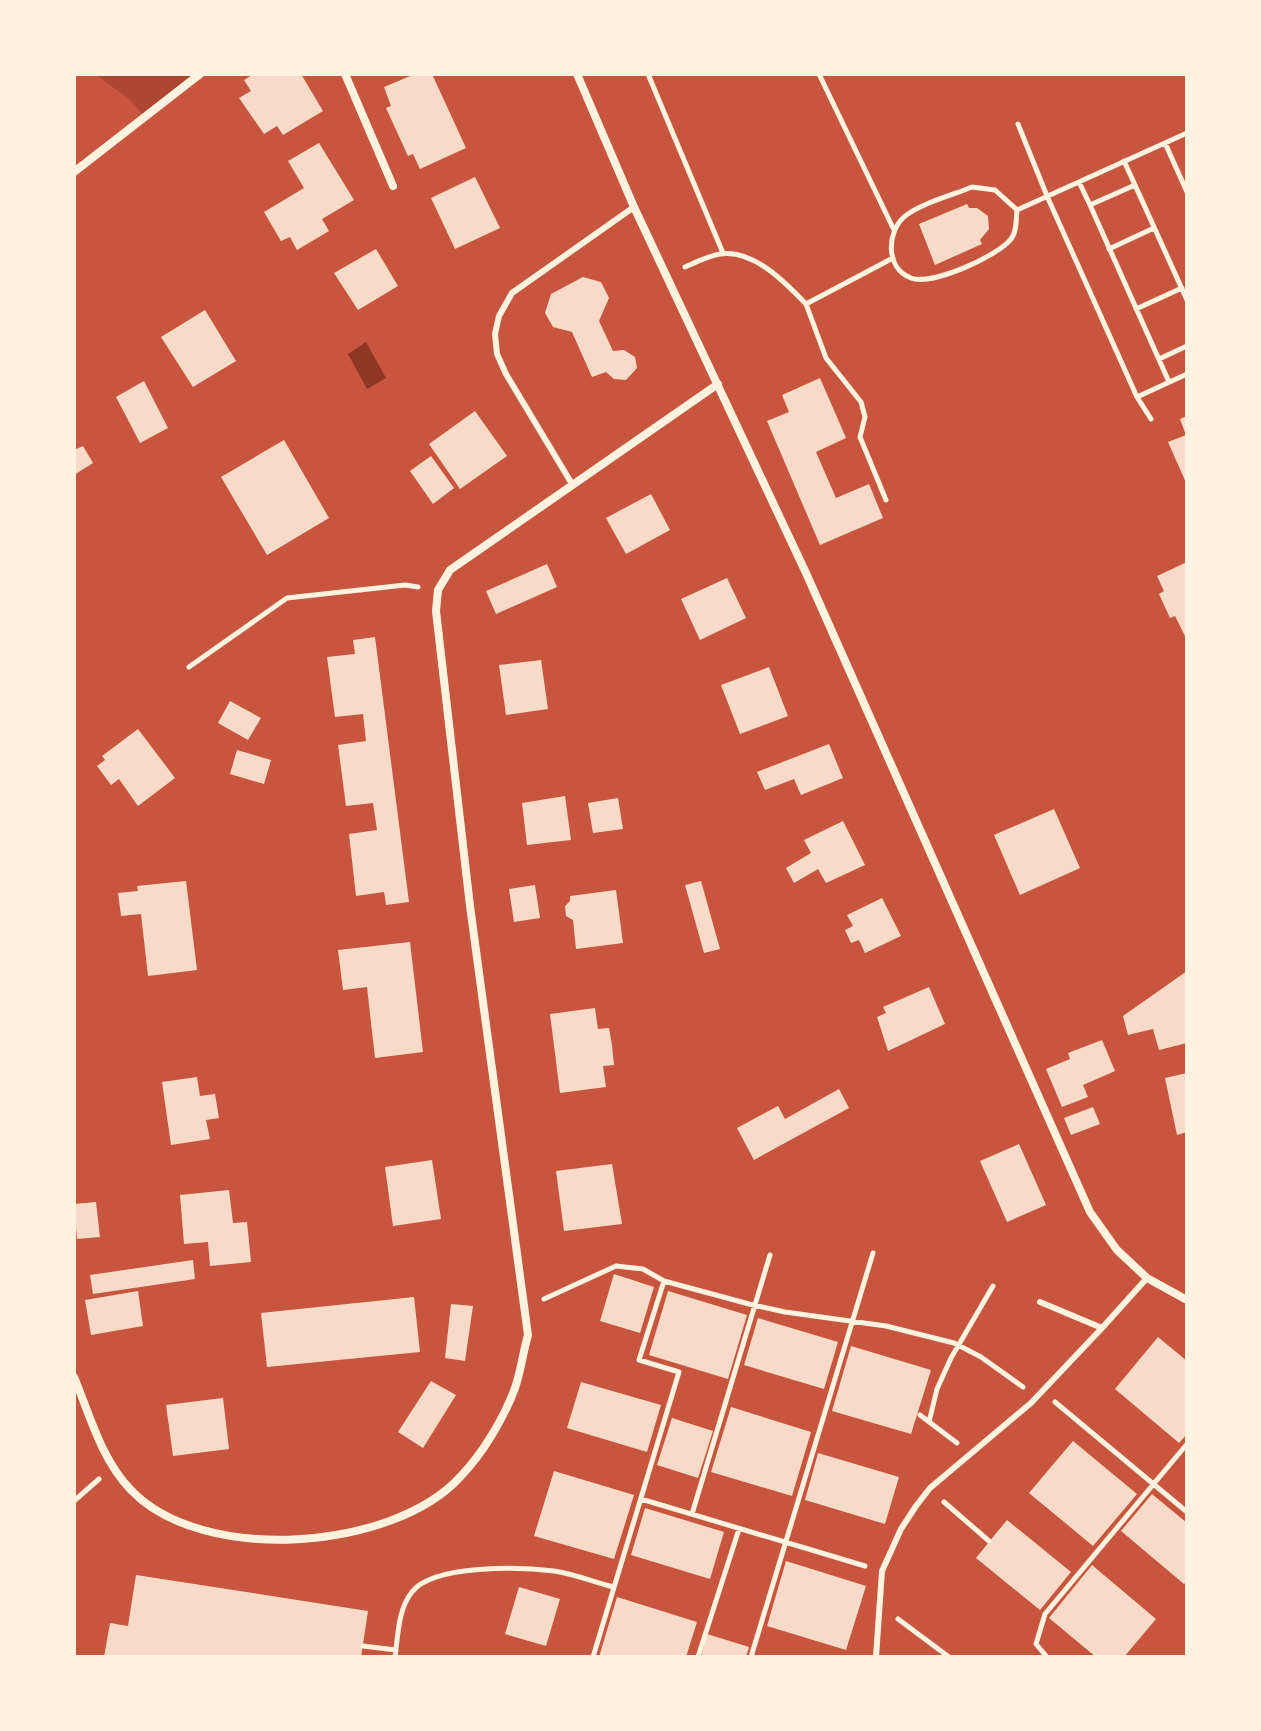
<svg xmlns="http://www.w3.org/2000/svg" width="1261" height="1731" font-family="'Space Grotesk',sans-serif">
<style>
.green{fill:#ae4732}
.water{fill:#8f3625}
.building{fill:#f7dbc8}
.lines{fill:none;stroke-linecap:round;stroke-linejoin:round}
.path{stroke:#fff3e0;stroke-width:5}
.service{stroke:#fff3e0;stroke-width:6}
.minor{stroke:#fff3e0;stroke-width:8}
</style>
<rect width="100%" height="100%" fill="#c8553d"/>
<!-- green -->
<path class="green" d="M95 74H200L144 116 129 99Z"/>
<!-- water -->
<path class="water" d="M366 342 386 378 367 389 348 354Z"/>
<!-- building -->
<path class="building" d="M254 74H301L323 111 283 135 277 126 264 134 239 98 251 91 244 80Z
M415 74H432L466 148 420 169 413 154 408 156 386 108 391 106 384 87Z
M319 143 354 200 322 219 329 231 297 250 290 237 281 241 264 212 304 188 288 161Z
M475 177 500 228 455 249 431 198Z
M967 204 969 208H977L988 216 989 229 980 240 982 244 935 265 919 224Z
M376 249 398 286 358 310 334 273Z
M583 277 601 282 609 298 599 321 613 351 624 350 635 357 637 368 626 380 614 379 606 372 592 377 572 332 553 327 545 313 551 294Z
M205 310 236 361 193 387 161 337Z
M820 378 846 438 816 452 836 498 869 484 883 518 820 545 767 421 789 412 782 395Z
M144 381 168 428 140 443 116 397Z
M475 411 507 456 460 489 429 444Z
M1187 416V485L1168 442 1186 435 1180 419Z
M284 440 329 518 267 555 221 477Z
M83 446 93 463 74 475V450Z
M431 456 454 488 433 504 410 471Z
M651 494 670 530 626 554 606 518Z
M1187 562V640L1175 616 1170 618 1159 594 1164 591 1157 576Z
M547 564 557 587 496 614 486 591Z
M727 578 746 618 700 640 681 599Z
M375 637 409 902 386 905 384 892 356 896 349 834 377 830 373 803 346 806 338 745 366 741 363 714 335 717 327 657 355 654 353 640Z
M541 660 548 709 506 715 499 665Z
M769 667 788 716 740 734 721 685Z
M230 701 261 718 248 740 218 723Z
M138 729 175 778 138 806 119 779 111 785 97 766 105 760 102 756Z
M829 744 843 778 801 795 794 779 765 790 757 772Z
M237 750 271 760 264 784 230 774Z
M565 796 571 840 527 845 522 803Z
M618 798 623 829 593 833 588 803Z
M1054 809 1080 868 1020 895 994 835Z
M843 821 865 865 826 883 818 869 794 883 786 868 811 853 804 840Z
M186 881 197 970 148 976 141 914 121 916 118 893 138 891 137 886Z
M701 881 720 949 704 953 685 885Z
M535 885 540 918 514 922 509 889Z
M616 890 623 943 576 949 573 920 566 916 565 906 570 901V896Z
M882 898 901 936 865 953 859 940 851 943 845 930 853 926 847 915Z
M410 942 423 1052 375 1058 367 987 343 990 338 950Z
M1187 971V1043L1159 1050 1153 1029 1128 1035 1123 1016Z
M929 987 945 1024 888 1051 877 1017 886 1013 883 1007Z
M595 1008 598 1029 609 1028 612 1045 614 1065 603 1066 606 1087 560 1093 550 1014Z
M1102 1040 1115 1071 1083 1085 1088 1097 1062 1107 1046 1069 1070 1059 1068 1053Z
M1187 1073V1132L1177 1135 1165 1078Z
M197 1077 200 1096 215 1094 219 1118 206 1120 210 1139 171 1145 162 1082Z
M839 1089 849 1108 754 1160 737 1128 778 1106 785 1119Z
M1093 1107 1100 1124 1071 1135 1064 1118Z
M1019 1144 1046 1205 1007 1222 980 1161Z
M432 1160 441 1219 393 1226 385 1167Z
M612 1164 622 1224 564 1231 556 1171Z
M229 1190 233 1223 247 1222 251 1262 210 1266 208 1242 184 1244 180 1195Z
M96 1202 100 1237 77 1239 74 1204Z
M193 1260 195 1279 93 1294 90 1275Z
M614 1274 654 1287 640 1333 600 1321Z
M138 1291 143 1326 91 1335 85 1300Z
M668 1291 747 1315 728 1379 649 1355Z
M414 1297 420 1352 267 1367 261 1313Z
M451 1304 473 1306 465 1361 445 1358Z
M758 1318 838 1342 824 1389 744 1365Z
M1158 1337 1187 1361V1434L1179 1443 1115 1389Z
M851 1346 931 1370 911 1434 832 1411Z
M431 1381 456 1395 423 1448 398 1432Z
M581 1382 661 1405 647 1452 567 1428Z
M223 1398 229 1449 173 1456 166 1405Z
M731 1407 811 1432 792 1496 711 1472Z
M672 1418 713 1431 698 1478 657 1465Z
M1073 1441 1137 1494 1093 1546 1029 1493Z
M818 1453 899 1477 885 1524 805 1500Z
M554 1471 634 1495 614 1559 534 1536Z
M1152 1494 1187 1523V1581L1184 1584 1121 1531Z
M645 1508 724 1532 710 1579 631 1555Z
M1007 1520 1071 1572 1040 1610 976 1558Z
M786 1561 866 1586 846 1650 767 1626Z
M1092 1565 1156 1619 1124 1657H1096L1049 1618Z
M136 1575 368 1611 361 1657H104L110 1623 128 1626Z
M519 1587 560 1599 546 1646 505 1634Z
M617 1597 697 1622 686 1657H599Z
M707 1634 749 1647 746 1657H701Z"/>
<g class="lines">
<!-- path -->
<path class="path" d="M648 74 723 253
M819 74 893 228
M1018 124 1047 196 1137 397 1151 419
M1165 143 1187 192
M1124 161 1135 185
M1079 182 1090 205
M972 187 995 190 1017 210C1016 219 1017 232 1011 239 998 256 932 286 911 278 885 268 887 232 904 217 919 204 953 195 972 187Z
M1017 210 1187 133
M1109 249 1154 228
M685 267C696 262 708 256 720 254 753 249 785 282 806 304L893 258
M806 304 826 358 861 402 865 417 860 437 886 500
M1136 309 1182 288
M1159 359 1187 346
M1169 382 1090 205 1135 185 1187 300
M1137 397 1187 374
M189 667 287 598 405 585 418 587
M544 1299 616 1266 643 1269 664 1281 749 1304 785 1312 886 1326 954 1343 981 1357 1023 1387
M1055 1402 1187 1512
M920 1415 957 1443
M929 1422 937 1389 951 1358 993 1286
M641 1499 865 1566
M74 1501 99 1479
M944 1502 989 1541
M692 1514 770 1255
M898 1619 949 1657
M363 1646 396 1650
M395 1657C398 1636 398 1609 412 1592 433 1564 522 1567 554 1571 574 1574 594 1582 614 1587
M593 1657 679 1372 639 1360 664 1281
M698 1657 739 1529
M751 1657 873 1253
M1047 1657 1036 1644 1045 1614 1187 1444"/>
<!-- service -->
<path class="service" d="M572 484 506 374 497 354 495 334 499 316 512 293 634 207
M1040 1302 1102 1328 1147 1278
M876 1657 882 1571 901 1529 916 1506 930 1488 1031 1403 1102 1328"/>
<!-- minor -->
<path class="minor" d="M345 74 393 186
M577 74 634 207 806 573 1090 1212 1117 1250 1147 1278 1187 1300
M74 172 200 74
M74 1377C90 1415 101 1459 131 1490 202 1565 394 1551 461 1476 483 1453 504 1418 515 1388 521 1371 523 1352 528 1335L470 906 436 611 438 590 450 570 718 384"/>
</g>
<!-- border -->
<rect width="1261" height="1731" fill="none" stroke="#fff3e0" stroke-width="152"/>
</svg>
